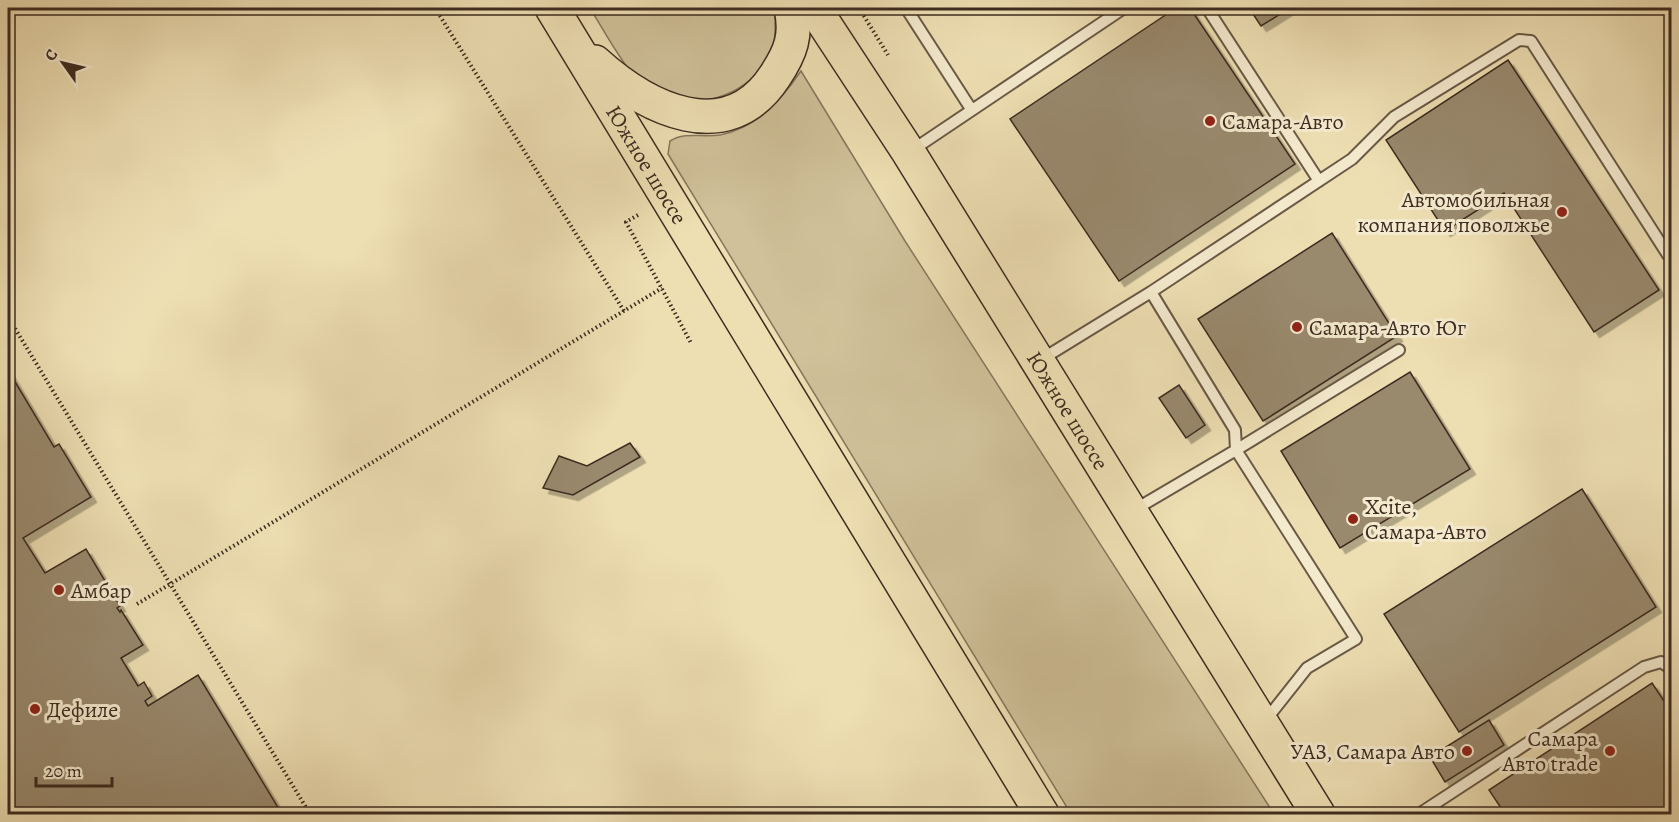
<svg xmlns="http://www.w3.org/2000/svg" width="1679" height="822" font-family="Alegreya,serif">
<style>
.green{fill:#d0c19a;stroke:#86765e;stroke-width:1.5}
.building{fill:#99896d;stroke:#3d2c21;stroke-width:1.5;filter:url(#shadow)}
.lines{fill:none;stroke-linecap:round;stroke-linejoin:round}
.lane-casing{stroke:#695946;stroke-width:14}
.primary-casing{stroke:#3d2c21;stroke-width:36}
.path{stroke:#3d2c21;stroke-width:4;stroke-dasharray:1.5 3;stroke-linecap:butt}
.lane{stroke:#f4eace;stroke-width:10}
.primary{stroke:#eedfb3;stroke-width:33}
.poi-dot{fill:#8f2418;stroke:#f4eace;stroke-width:2}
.labels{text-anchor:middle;stroke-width:6;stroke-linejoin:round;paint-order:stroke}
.poi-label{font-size:22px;fill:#3d2c21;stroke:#f4eace;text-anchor:start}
.street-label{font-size:22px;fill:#3d2c21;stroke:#f4eace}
</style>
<defs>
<filter id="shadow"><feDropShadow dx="5.5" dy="5.5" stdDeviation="0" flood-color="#0004"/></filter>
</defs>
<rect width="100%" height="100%" fill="#eedfb3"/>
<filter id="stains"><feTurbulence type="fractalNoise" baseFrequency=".00333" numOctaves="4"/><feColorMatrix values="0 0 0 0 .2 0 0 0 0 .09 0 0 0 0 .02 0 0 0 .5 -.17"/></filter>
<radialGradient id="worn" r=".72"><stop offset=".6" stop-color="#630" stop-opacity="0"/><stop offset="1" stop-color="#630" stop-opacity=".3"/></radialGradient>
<!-- green -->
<path class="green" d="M590 8H772C776 13 775 19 775 25 778 69 735 100 693 102 683 102 663 96 653 92 631 82 603 29 590 8Z
M801 71 905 241 1274 814H1071L668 154 670 141C686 131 702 138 720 135 755 129 782 99 801 71Z"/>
<!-- building -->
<path class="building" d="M1176 8H1190L1295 164 1119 281 1010 119Z
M1249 8H1290L1261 26Z
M1508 60 1659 290 1594 332 1504 193 1445 231 1386 140Z
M1332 233 1397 336 1263 421 1198 319Z
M8 370 54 447 59 444 91 497 23 538 45 573 86 549 120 606 117 608 120 612 121 610 143 645 121 658 138 686 144 682 152 696 145 701 148 706 198 675 282 814H8Z
M1410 372 1470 469 1340 548 1281 451Z
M1179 385 1205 425 1186 438 1159 398Z
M630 443 640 457 573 495 543 488 559 456 587 466Z
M1582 489 1656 607 1459 732 1384 614Z
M1652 683 1672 713V814H1505L1489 790Z
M1489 720 1504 745 1445 782 1430 757Z"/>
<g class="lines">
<defs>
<path id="lane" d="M906 8 971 109
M1207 8 1319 181
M911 151 1124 8
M1151 292 1352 159 1394 117 1519 40 1531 41 1668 255
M1042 359 1151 292 1235 430 1236 450 1134 510
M1265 721 1307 668 1356 639 1236 450 1399 350
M1419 814 1644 667 1661 662 1672 669"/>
<g id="primary">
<path id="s1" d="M552 8 1042 814"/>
<path id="s2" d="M814 8 909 153 1318 814"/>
<path d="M595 62C646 108 727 150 775 76 791 52 797 35 791 8"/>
</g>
</defs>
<!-- lane casing -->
<use href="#lane" class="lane-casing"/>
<!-- primary casing -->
<use href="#primary" class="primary-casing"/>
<!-- path -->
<path class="path" d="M435 8 624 311
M859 8 888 55
M638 215 626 222 691 343
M8 317 310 814
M137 604 662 288"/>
<!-- lane -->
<use href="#lane" class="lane"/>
<!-- primary -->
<use href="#primary" class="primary"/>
</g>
<!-- markers -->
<g class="poi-dot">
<circle cx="1210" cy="121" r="6"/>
<circle cx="1562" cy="212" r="6"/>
<circle cx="1297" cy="327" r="6"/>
<circle cx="1353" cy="519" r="6"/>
<circle cx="59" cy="590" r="6"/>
<circle cx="35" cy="709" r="6"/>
<circle cx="1467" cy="751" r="6"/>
<circle cx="1610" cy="751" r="6"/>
</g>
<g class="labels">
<!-- poi labels -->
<g class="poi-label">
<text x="1222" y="129">Самара-Авто</text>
<text x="1550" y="207" text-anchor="end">Автомобильная<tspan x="1550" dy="25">компания поволжье</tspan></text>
<text x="1309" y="335">Самара-Авто Юг</text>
<text x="1365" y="514">Xcite,<tspan x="1365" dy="25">Самара-Авто</tspan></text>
<text x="71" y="598">Амбар</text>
<text x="47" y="717">Дефиле</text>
<text x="1598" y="746" text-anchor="end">Самара<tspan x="1598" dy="25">Авто trade</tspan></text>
<text x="1455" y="759" text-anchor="end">УАЗ, Самара Авто</text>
</g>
<!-- street labels -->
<g class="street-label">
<text dy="8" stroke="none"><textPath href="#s1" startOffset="183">Южное шоссе</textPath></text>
<text dy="8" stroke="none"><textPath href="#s2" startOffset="476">Южное шоссе</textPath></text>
</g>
</g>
<!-- margin -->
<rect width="1679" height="822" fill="none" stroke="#eedfb3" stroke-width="30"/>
<rect x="9" y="9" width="1661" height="804" fill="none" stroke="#3d2c21" stroke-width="3"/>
<rect x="15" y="15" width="1649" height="792" fill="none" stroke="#3d2c21" stroke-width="1.5"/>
<!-- north arrow -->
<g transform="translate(63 63) rotate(304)" stroke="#f4eace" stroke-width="4.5" paint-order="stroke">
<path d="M0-4.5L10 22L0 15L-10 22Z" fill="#3d2c21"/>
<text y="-9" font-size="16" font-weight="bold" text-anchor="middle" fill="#3d2c21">С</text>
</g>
<!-- scale -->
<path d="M36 777v9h76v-9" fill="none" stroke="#3d2c21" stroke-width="3"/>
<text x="45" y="777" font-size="18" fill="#3d2c21" stroke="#f4eace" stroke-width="4.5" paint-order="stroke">20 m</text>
<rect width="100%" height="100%" filter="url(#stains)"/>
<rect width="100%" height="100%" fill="url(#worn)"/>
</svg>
